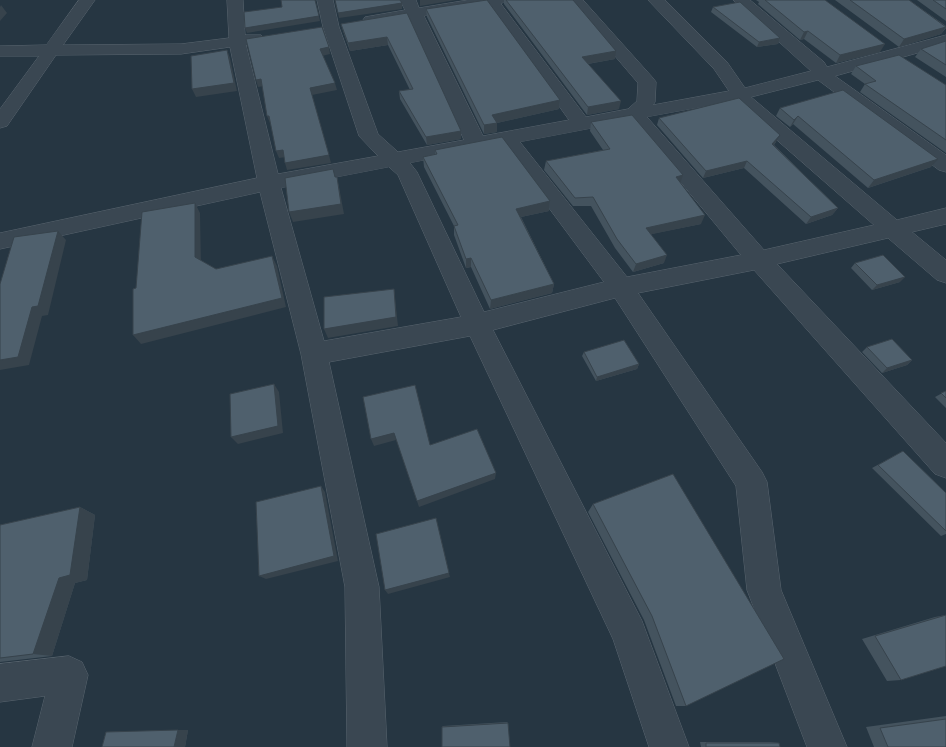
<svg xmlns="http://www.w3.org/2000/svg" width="946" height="747" font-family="Helvetica,sans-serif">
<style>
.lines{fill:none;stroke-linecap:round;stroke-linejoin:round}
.minor-casing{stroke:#59656f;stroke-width:1}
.minor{fill:#3a4752;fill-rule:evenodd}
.wall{fill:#44535e}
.shaded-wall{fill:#37434c}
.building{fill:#4f606d;stroke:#37434c}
</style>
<rect width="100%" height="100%" fill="#263642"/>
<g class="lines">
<defs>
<path id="minor" d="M79 0H95L63 45 181 44 229 38 227 0H243L245 35H261L263 39 261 43 246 45 278 174 378 156 359 136 323 27 317 0H333L339 27 378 134 398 152 464 140 409 19 371 25 365 23 363 20 365 17 405 10 400 0H416L419 8 468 0H506L501 4 586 117 628 109 637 101 638 83 567 0H583L653 78 656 82 655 102 653 105 729 91 714 69 648 0H665L727 62 745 88 811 71 733 0H750L824 62 827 67 946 35V45L835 76 946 155V172L939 170 818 80 751 97 897 220 946 208V224L912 232 946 260V283L937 280 888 238 777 264 946 443V478L935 474 754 270 638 293 762 472 767 482 781 590 847 747H807L747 590 736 486 615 298 493 330 642 621 689 747H649L613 639 470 336 329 362 379 587 387 747H347L345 587 301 354 260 192 0 249V233L257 178 230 47 181 54 56 55 7 126 0 128V109L39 56H0V46L46 45ZM487 6 569 120 483 136 424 16ZM735 101 739 107 874 225 764 250 647 117ZM630 121 741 255 627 277 520 142ZM502 145 604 282 484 312 417 172 410 163ZM389 167 398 175 461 317 324 341 281 188Z
M69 656 82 662 88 675 72 747H32L45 696 0 702V664Z"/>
</defs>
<!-- minor casing -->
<use href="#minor" class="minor-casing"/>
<!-- minor -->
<use href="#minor" class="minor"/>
</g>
<!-- wall -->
<path class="wall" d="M504 0H573L615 59 588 64 619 109 587 115 504 4Z
M756 0H825L880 52 836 63 804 39 800 40 758 4 759 2Z
M835 0H909L946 26V28L941 34 899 47Z
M917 0H946V21Z
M713 7 780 38 778 44 757 47 711 12Z
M426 9 560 100 559 109 497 123V132L484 134 427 17Z
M407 13 461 131V139L427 145 400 99 399 91 410 90 388 45 350 51 343 31 341 24Z
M946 41V77L915 57 921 49Z
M856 66 946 85V153L860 92 865 84 851 74Z
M780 108 931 167 868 188 793 124 790 127 776 116Z
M659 118 776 142 774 145 838 208 832 215 806 224 744 168 703 178 657 125Z
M591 122 680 183 701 224 651 234 664 263 633 272 615 248 591 206H573L544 170 546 161 603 150 590 131Z
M435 150 550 201 549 211 521 217 554 284 552 293 490 309 471 267 466 268 454 235V226L424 167 423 157 435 154Z
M855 263 900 282 872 290 851 268Z
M867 347 912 360 907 365 882 373 862 352Z
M584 352 639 364 637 369 596 381 582 356Z
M946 391V408L935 397Z
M903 451 946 493V534L941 536 872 468Z
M673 474 686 706H676L644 620 588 512 593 504Z
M80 507 95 515 87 580 75 583 52 656 0 662V525Z
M946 615V666L901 680 887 681 862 639 935 617Z
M946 716V747H874L866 727Z
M507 722 508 723 442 727 443 726Z
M188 730 185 747H102L106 732Z
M700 742H771L779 743 780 747H701Z"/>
<!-- shaded-wall -->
<path class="shaded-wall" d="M420 0H456L420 6Z
M402 3V9L339 18 338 13Z
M1 5 7 13 0 21V7Z
M319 16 320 21 247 33 245 28Z
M946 27 941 34 899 47 904 39Z
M808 31 804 39 800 40 804 32Z
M387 37 388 45 350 51 348 43Z
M780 38 778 44 757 47 759 42Z
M885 44 880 52 836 63 840 55Z
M329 47 330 54 322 56 320 49Z
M227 50 230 58 237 91 196 97 192 89Z
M616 51 615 59 581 65 582 57Z
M261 79 264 86 258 87 256 80Z
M335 83 337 90 312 95 310 88Z
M560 100 559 109 492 124V115Z
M621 101 619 109 587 115 588 107Z
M267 116H269L272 123H270Z
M798 116 793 124 790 127 794 120Z
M497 123V132L484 134V125Z
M461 131V139L427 145 426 137Z
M780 135 776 142 768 151 772 144Z
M283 150 286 157 279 158 276 151Z
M329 155 331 163 287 170 285 163Z
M938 159 931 167 868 188 874 180Z
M747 161 744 168 703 178 706 171Z
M683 175 680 184 676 177Z
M337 177 339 187 344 214 293 222 289 212Z
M550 201 549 211 516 218V209Z
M195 203 200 213 201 266 195 257Z
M838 208 832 215 806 224 811 217Z
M705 215 701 224 643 236 646 228Z
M58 231 66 240 48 315 42 316 29 365 0 370V360L32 307Z
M667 255 664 263 633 272 636 264Z
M272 256 277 266 286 307 141 344 133 335Z
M471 258V267L466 268V259Z
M905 277 900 282 872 290 877 285Z
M554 284 552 293 490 309 491 300Z
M394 289 395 298 398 326 328 338 324 329Z
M912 360 907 365 882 373 887 368Z
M639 364 637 369 596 381 597 377Z
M274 384 279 392 283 433 238 444 231 437Z
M394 433 396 440 374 446 371 439Z
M496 473 495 479 419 507 417 501Z
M321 486 325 492 338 561 266 579 259 576Z
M80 507 95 515 87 580 75 583 52 656 33 654Z
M449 573 450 577 388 594 385 590Z
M178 730H188L185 747H174Z"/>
<!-- building -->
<path class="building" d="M281 0H315L319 16 245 28 244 12 282 7Z
M335 0H400L402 3 338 13Z
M487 0 560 100 492 115 497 123 484 125 426 9Z
M506 0H573L616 51 582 57 621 101 588 107Z
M765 0H825L885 44 840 55 808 31 804 32Z
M850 0H909L946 27 904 39Z
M933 0H946V9Z
M740 2 780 38 759 42 713 7Z
M407 13 461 131 426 137 399 91 413 89 387 37 348 43 341 24Z
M322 27 329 47 320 49 335 83 310 88 329 155 285 163 283 150 276 151 269 116H267L261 79 256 80 246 39Z
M946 41V65L921 49Z
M227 50 234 83 192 89 191 56Z
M899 55 946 85V140L865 84 876 81 856 66Z
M843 90 938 159 874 180 798 116 794 120 780 108Z
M739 98 780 135 772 144 838 208 811 217 747 161 706 171 659 118Z
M632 115 683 175 676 177 705 215 646 228 667 255 636 264 617 239 593 197 575 198 546 161 610 149 591 122Z
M502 137 550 201 516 209 554 284 491 300 471 258 466 259 454 226 458 225 423 157 437 154 435 150Z
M333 169 335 177H337L341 204 289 212 285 178Z
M195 203V257L216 269 272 256 282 298 133 335V289L136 288 142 212Z
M58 231 38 306 32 307 18 357 0 360V284L14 237Z
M883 255 905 277 877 285 855 263Z
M394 289 396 317 324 329V297Z
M892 339 912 360 887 368 867 347Z
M624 340 639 364 597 377 584 352Z
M274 384 278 426 231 437 230 394Z
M415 385 430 445 477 429 496 473 417 501 394 433 371 439 363 397Z
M946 391V398L941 393Z
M903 451 946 493V531L878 465Z
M673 474 784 659 686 706 652 616 593 504Z
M321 486 334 556 259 576 256 502Z
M80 507 70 575 59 578 33 654 0 658V525Z
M436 518 449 573 385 590 376 534Z
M946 615V666L901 680 875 636Z
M946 719V747H888L880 728Z
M508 723 510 747H442V727Z
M178 730 174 747H102L106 732Z
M706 743H779L780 747H706Z"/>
</svg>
